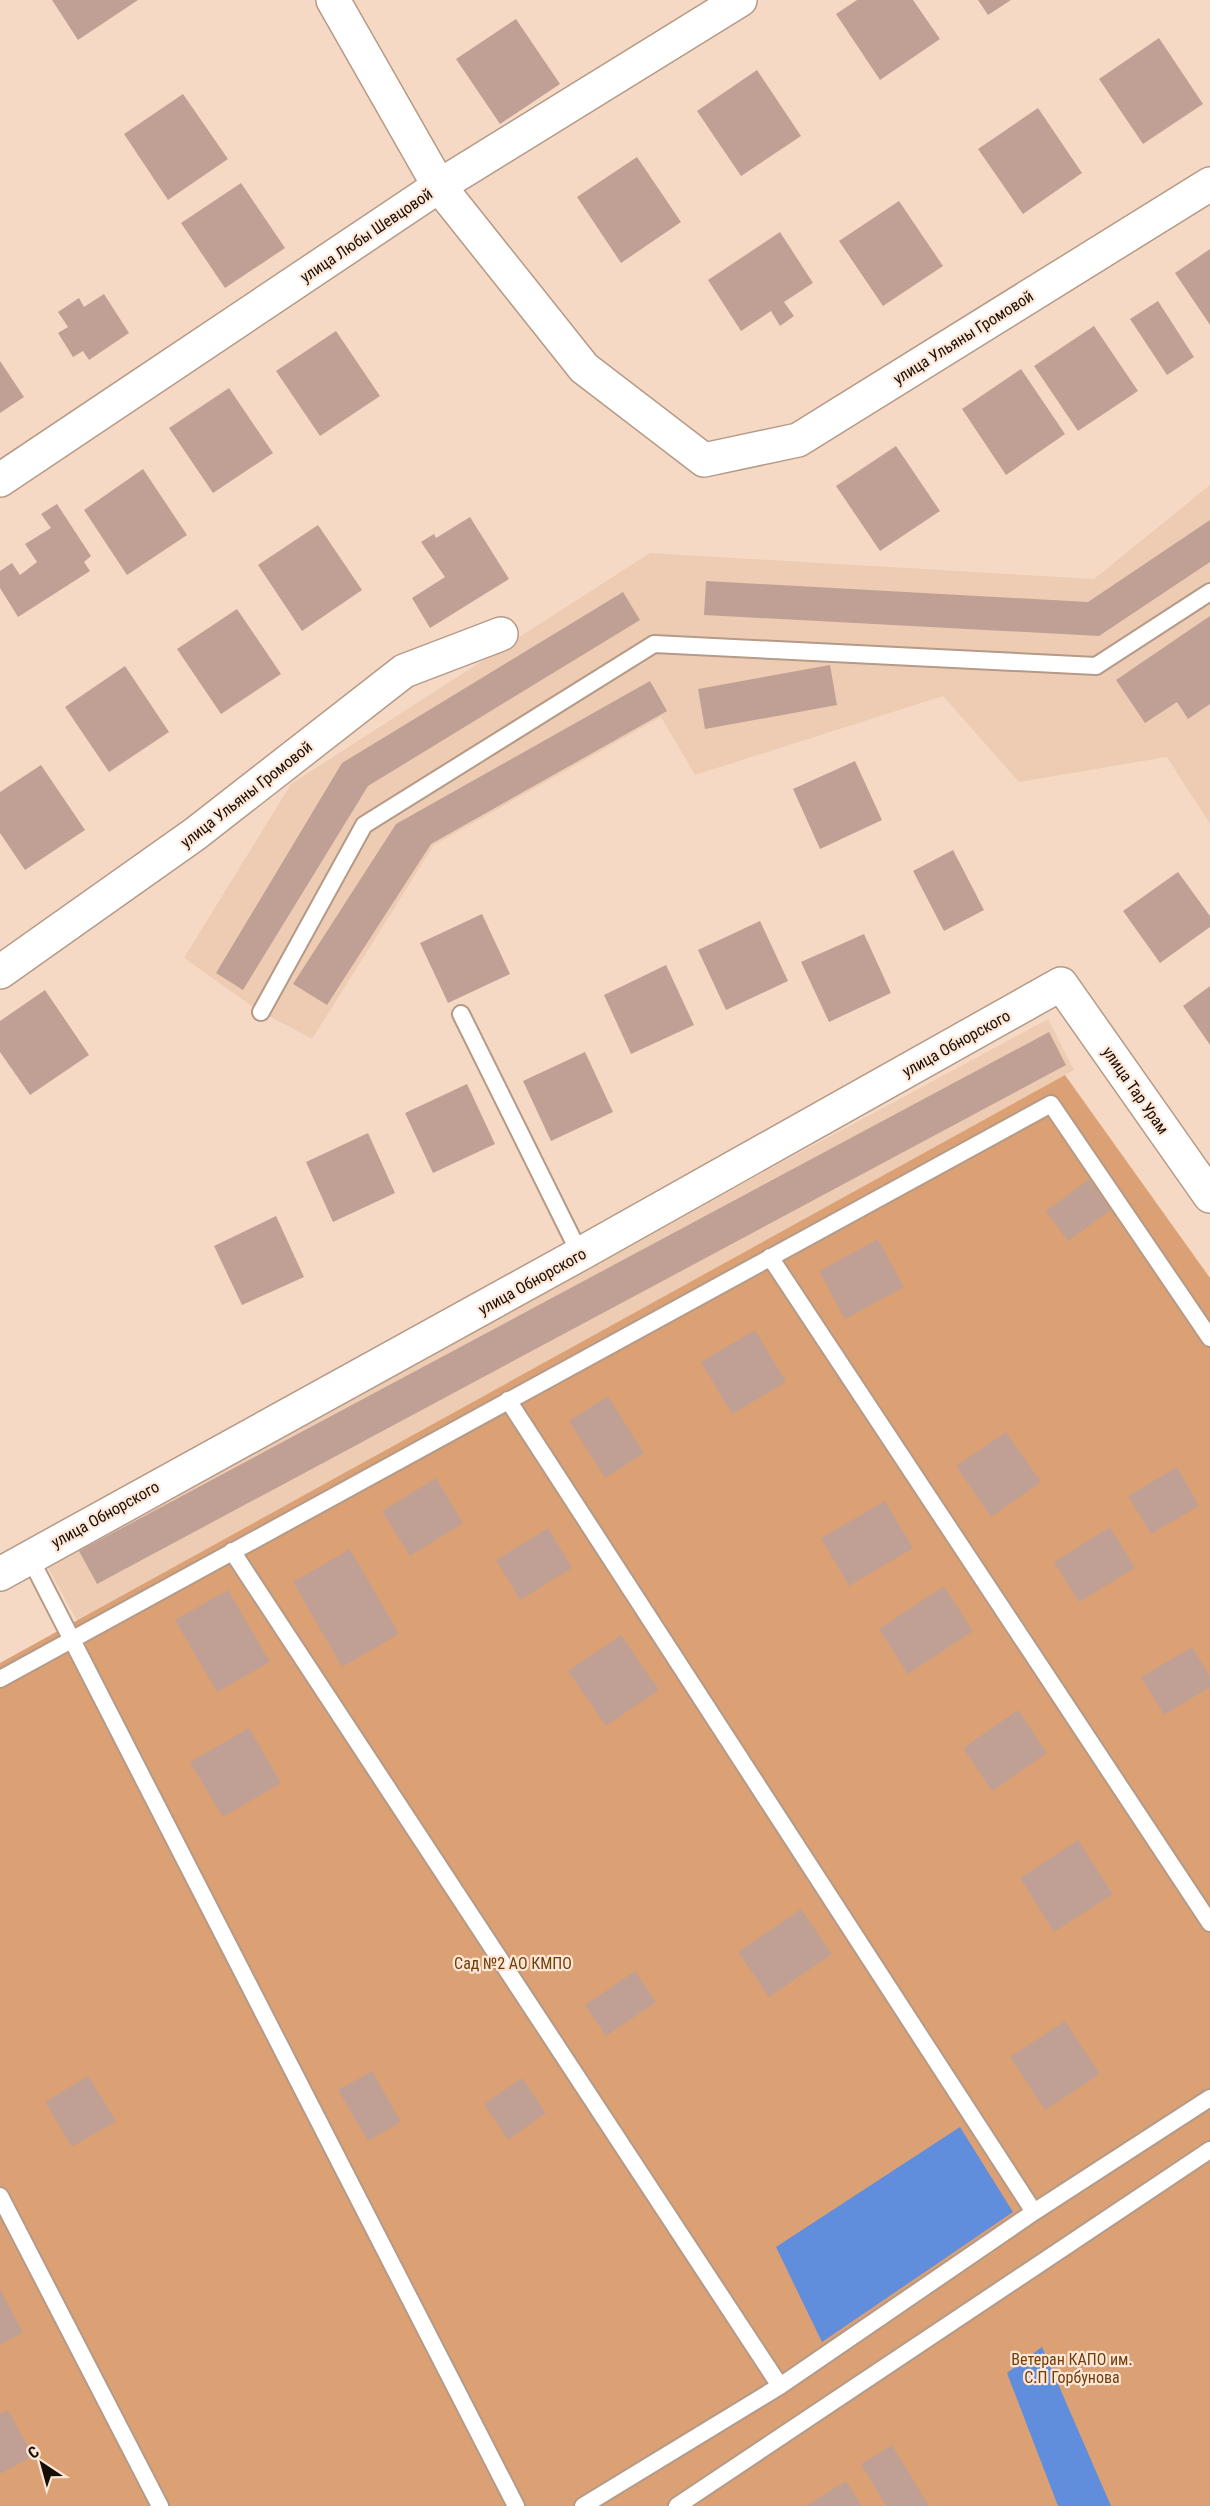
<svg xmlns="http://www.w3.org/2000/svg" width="1210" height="2506" font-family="'Roboto Condensed',sans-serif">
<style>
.built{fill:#eeccb3}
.green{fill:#dba174}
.water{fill:#608ddc}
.building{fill:#c0a095}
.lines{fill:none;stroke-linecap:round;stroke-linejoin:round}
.lane-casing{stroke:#b59a87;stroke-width:20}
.street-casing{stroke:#b59a87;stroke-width:36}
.lane{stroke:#fff;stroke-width:16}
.street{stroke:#fff;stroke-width:33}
.labels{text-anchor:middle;stroke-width:4.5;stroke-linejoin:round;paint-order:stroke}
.street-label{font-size:16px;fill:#170e07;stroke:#fee7d7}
.park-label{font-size:16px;fill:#723d08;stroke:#fee7d7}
</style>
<rect width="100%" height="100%" fill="#f5d9c5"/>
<!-- built -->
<path class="built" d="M1210 485V824L1167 757 1019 782 943 696 695 775 661 717 434 845 312 1039 256 1009 184 958 291 784 650 553 1094 579Z
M1048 1019 1074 1070 77 1621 44 1560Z"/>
<!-- green -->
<path class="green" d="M1065 1075 1210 1278V2506H0V1663Z"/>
<!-- water -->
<path class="water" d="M960 2127 1013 2212 822 2342 776 2247Z
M1042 2347 1111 2506H1058L1007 2373Z"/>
<!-- building -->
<path class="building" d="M52 0H138L78 40Z
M857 0H913L940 39 880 80 836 14Z
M978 0H1011L988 15Z
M516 19 560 84 500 124 456 59Z
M1159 38 1203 104 1143 144 1099 79Z
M757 70 801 136 741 176 697 111Z
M183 94 228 159 168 200 124 134Z
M1038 108 1082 173 1023 214 978 149Z
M637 157 681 222 621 263 577 197Z
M241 183 285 248 225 288 181 223Z
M899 201 943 266 883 306 839 241Z
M780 232 813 283 784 302 794 316 780 326 771 311 741 331 708 280Z
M1210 249V325L1175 273Z
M104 294 129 333 89 360 83 351 73 357 58 333 68 327 58 312 79 298 84 307Z
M1158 301 1194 357 1167 375 1130 319Z
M1094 326 1138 391 1078 431 1034 366Z
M336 331 380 396 320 436 276 371Z
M0 361 24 397 0 413Z
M1021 369 1065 434 1006 475 962 409Z
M229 388 273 453 213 493 169 428Z
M896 446 940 511 880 551 836 486Z
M143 469 187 535 127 575 84 510Z
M57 504 91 556 84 562 90 571 18 617 0 588V571L12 563 20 575 37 562 25 544 51 528 41 514Z
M470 517 509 579 430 628 412 598 445 577 421 542 434 534 436 538Z
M1210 520V562L1099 636 704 615 706 581 1088 602Z
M318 525 362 590 302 631 258 565Z
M623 592 640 620 368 786 243 990 216 973 342 763Z
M237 609 281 674 221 714 177 649Z
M1210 616V704L1188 719 1177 702 1145 723 1116 680Z
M830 665 837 705 705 729 698 689Z
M125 666 169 732 109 772 65 707Z
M650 681 667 711 431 844 327 1005 293 984 396 824Z
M855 761 882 820 820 849 793 789Z
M41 765 85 830 25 870 0 833V792Z
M953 850 984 910 944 931 913 871Z
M1178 872 1210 916V927L1160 963 1123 911Z
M482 914 510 974 448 1003 420 943Z
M760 921 788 981 726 1010 698 950Z
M864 934 891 993 829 1022 801 962Z
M666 965 694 1025 631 1054 604 995Z
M1210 986V1045L1183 1006Z
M45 990 89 1055 30 1095 0 1052V1021Z
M1049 1032 1066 1065 97 1584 79 1551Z
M585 1052 613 1112 551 1141 523 1081Z
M467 1084 495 1144 433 1173 405 1113Z
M368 1133 395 1193 333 1222 306 1162Z
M1089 1179 1111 1210 1068 1241 1046 1211Z
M276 1216 304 1277 242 1305 214 1246Z
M878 1239 904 1287 845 1319 819 1271Z
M755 1330 786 1382 732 1414 701 1362Z
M608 1396 644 1453 605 1478 569 1421Z
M1006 1432 1041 1482 991 1517 956 1466Z
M1177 1467 1199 1506 1151 1534 1128 1496Z
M436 1478 463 1523 410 1556 382 1511Z
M885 1501 913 1548 849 1586 821 1538Z
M1110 1527 1135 1568 1079 1602 1054 1562Z
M548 1528 572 1568 520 1600 496 1560Z
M350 1549 399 1634 342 1667 293 1582Z
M944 1586 973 1631 908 1674 879 1629Z
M228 1590 270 1662 217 1692 175 1620Z
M621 1635 659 1690 606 1726 568 1671Z
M1192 1647 1210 1676V1687L1164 1715 1141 1677Z
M1018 1710 1047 1753 992 1791 963 1748Z
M249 1728 281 1783 223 1817 190 1762Z
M1078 1840 1113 1894 1054 1932 1020 1878Z
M801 1909 832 1954 769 1997 738 1952Z
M635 1971 656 2002 606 2036 585 2005Z
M1065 2021 1100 2074 1045 2110 1010 2057Z
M372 2071 401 2122 368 2141 338 2090Z
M88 2076 116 2121 72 2147 45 2102Z
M522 2078 546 2113 508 2140 484 2104Z
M0 2289 23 2332 0 2345Z
M8 2410 33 2456 0 2474V2414Z
M892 2445 929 2506H886L861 2464Z
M846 2481 862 2506H806Z"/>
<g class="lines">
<defs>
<path id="lane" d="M261 1012 364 825 654 644 1096 666 1210 592
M461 1014 580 1254
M770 1257 1210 1923
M508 1400 1034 2212
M232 1551 780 2386
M29 1556 516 2506
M0 1679 1051 1104 1210 1338
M0 2196 160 2506
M583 2506 780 2386 1034 2212 1210 2098
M677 2506 1210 2150"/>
<path id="street" d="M333 0 439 186 584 368 704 460 798 440 1210 184
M0 480 439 186 740 0
M0 972 195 834 404 671 501 634
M0 1574 580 1254 1061 984 1210 1196"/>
</defs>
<!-- lane casing -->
<use href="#lane" class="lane-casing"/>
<!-- street casing -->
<use href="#street" class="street-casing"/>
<!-- lane -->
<use href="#lane" class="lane"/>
<!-- street -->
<use href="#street" class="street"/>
</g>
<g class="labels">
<!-- street labels -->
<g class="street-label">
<text transform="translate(366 235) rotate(-34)" y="6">улица Любы Шевцовой</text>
<text transform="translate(963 337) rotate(-32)" y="6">улица Ульяны Громовой</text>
<text transform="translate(246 794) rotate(-38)" y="6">улица Ульяны Громовой</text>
<text transform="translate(956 1043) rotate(-29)" y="6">улица Обнорского</text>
<text transform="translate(1136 1090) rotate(55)" y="6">улица Тар Урам</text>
<text transform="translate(532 1281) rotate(-29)" y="6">улица Обнорского</text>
<text transform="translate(105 1514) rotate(-29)" y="6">улица Обнорского</text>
</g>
<!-- park labels -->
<g class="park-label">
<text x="513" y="1969">Сад №2 АО КМПО</text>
<text x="1072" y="2365">Ветеран КАПО им.<tspan x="1072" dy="18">С.П Горбунова</tspan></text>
</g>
</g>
<!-- north arrow -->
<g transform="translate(42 2464) rotate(324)" stroke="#fee7d7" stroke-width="4.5" paint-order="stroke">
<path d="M0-4.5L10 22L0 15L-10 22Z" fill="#170e07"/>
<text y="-9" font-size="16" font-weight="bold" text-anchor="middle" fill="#170e07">С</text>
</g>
</svg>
